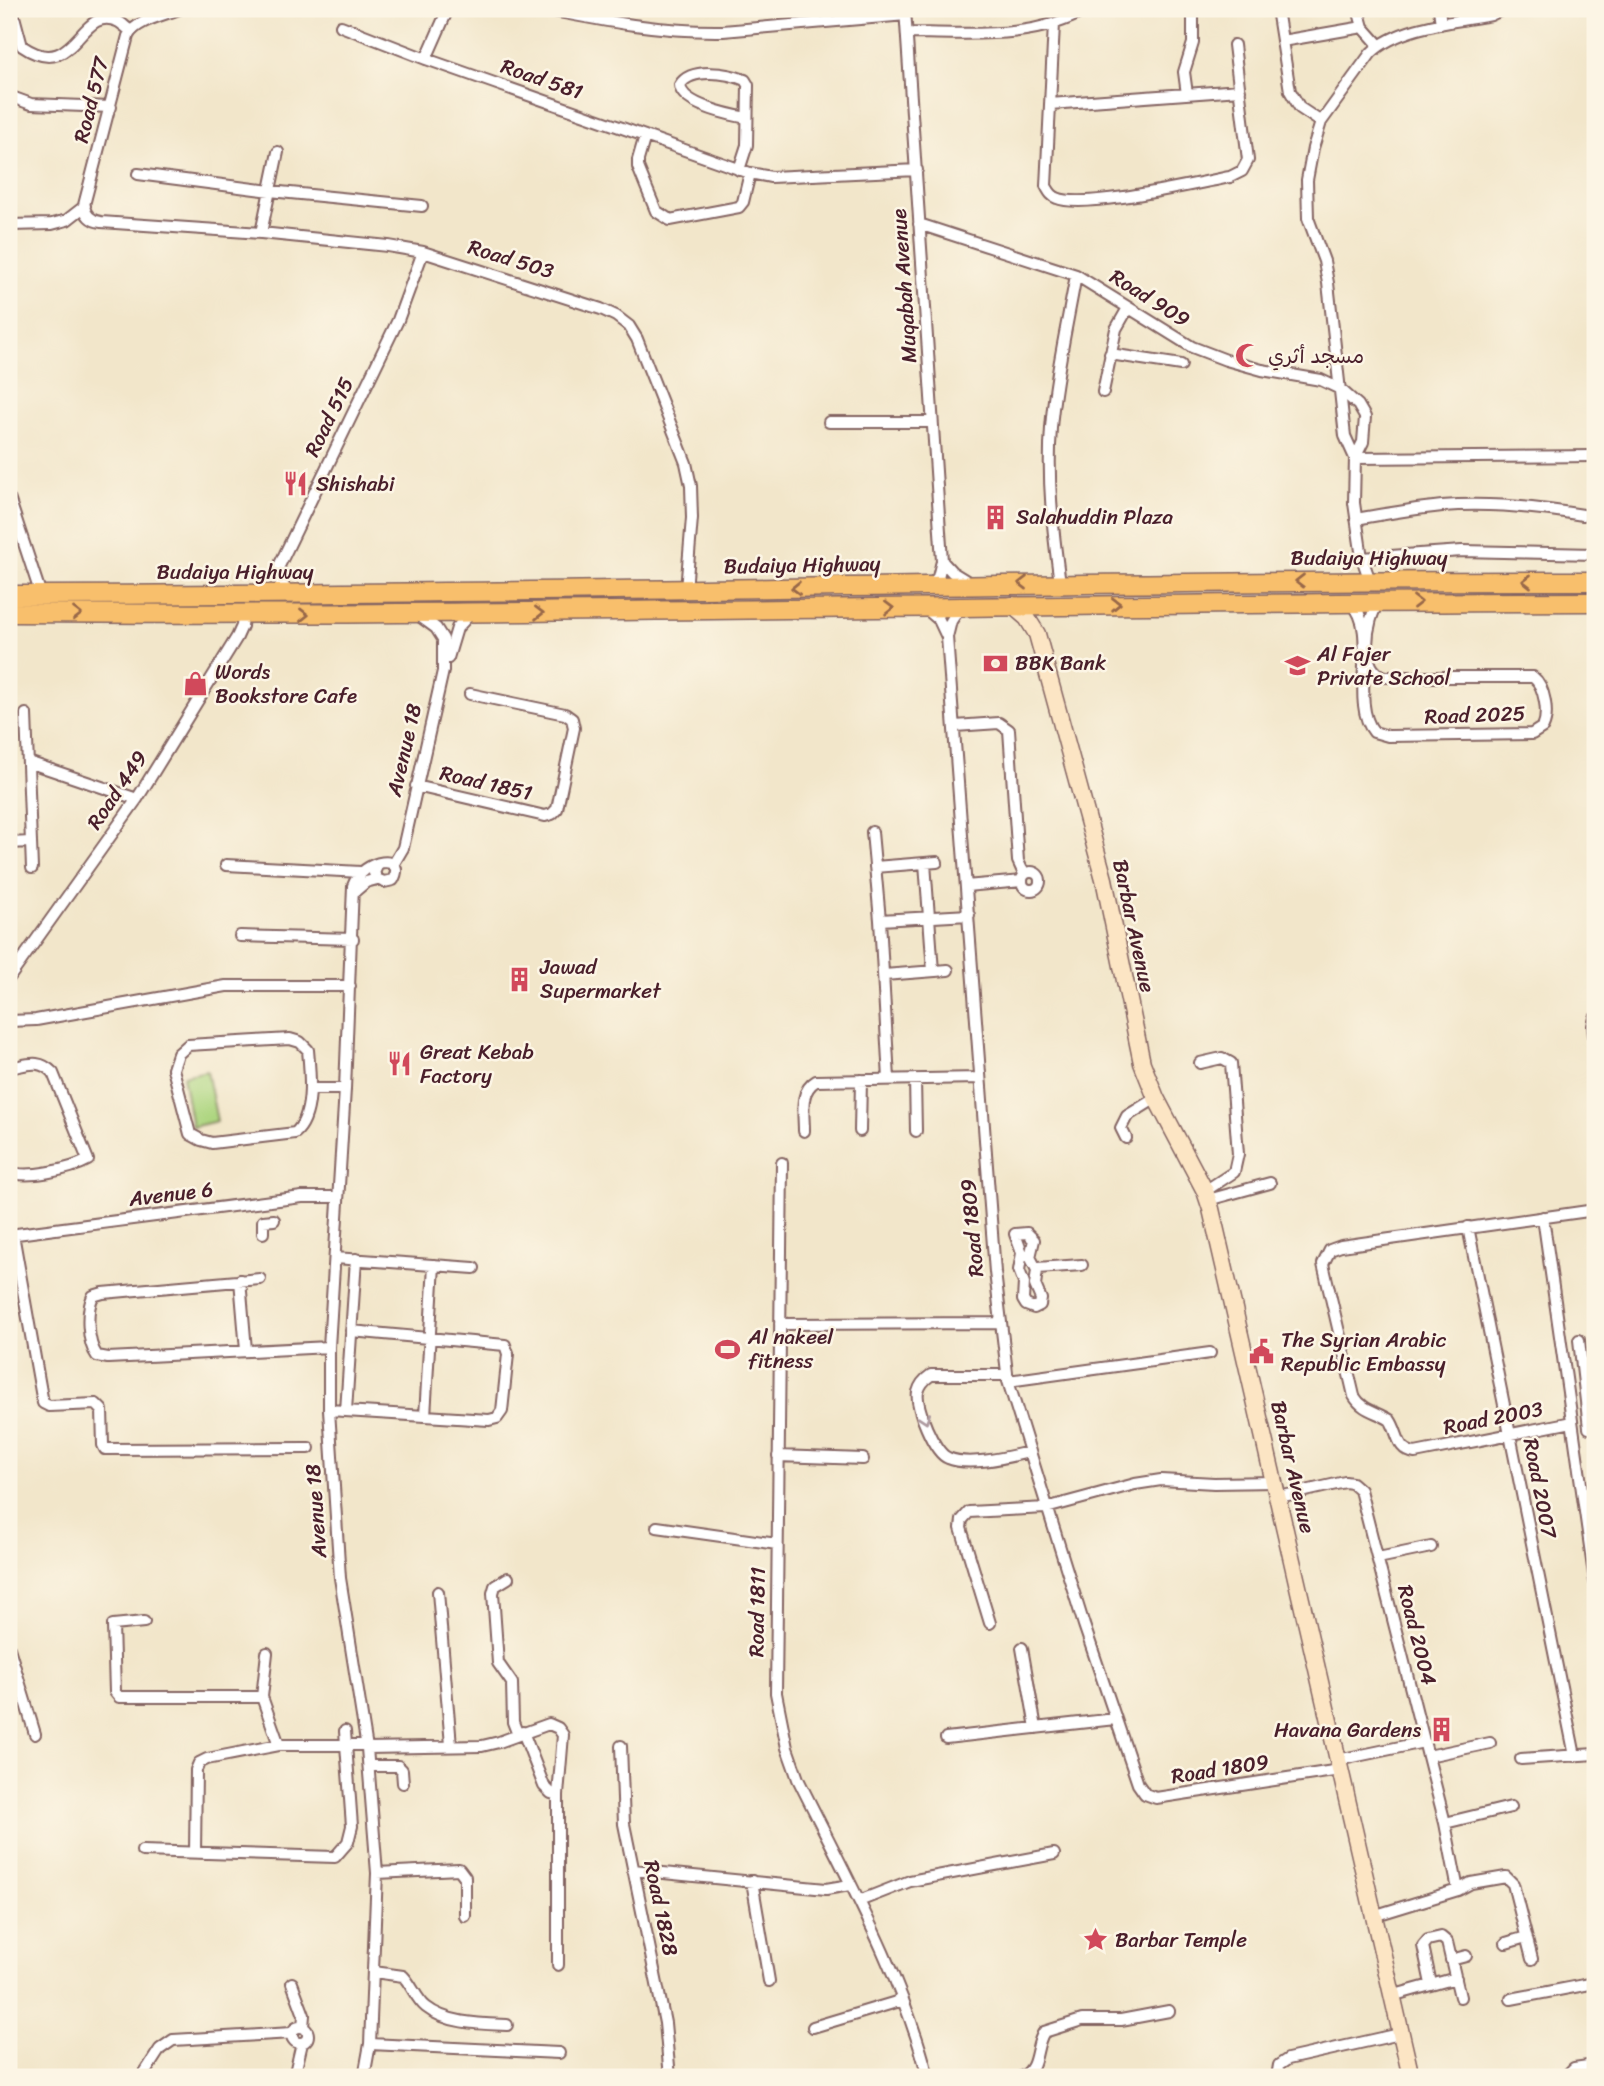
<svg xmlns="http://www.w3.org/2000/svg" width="1604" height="2086" font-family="Sriracha,'Playpen Sans Arabic',sans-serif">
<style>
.grass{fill:#add680;stroke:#7c7a56;stroke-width:2}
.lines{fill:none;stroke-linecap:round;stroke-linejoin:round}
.street-casing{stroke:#856563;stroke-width:14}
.secondary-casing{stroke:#856563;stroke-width:19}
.primary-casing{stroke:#856563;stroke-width:21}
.street{stroke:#fff;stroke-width:10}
.secondary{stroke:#fce5c4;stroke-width:16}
.primary{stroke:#f8bf6c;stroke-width:18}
.oneway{stroke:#986748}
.oneway2{stroke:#ae9aa0}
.labels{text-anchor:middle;stroke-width:5;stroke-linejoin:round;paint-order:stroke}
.street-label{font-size:21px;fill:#4a1f2b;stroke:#fcf5e5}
.poi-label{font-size:21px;fill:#4a1f2b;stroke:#fcf5e5;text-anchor:start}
</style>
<rect width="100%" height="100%" fill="#fcf5e5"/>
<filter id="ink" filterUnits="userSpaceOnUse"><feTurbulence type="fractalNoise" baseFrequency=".0143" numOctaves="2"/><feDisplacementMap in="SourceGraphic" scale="14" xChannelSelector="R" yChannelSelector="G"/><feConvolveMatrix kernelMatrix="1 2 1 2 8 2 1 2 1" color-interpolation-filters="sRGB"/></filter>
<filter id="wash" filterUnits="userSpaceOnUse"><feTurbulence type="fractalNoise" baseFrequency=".00686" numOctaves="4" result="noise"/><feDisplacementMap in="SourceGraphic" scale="28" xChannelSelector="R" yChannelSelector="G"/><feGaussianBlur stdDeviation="1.57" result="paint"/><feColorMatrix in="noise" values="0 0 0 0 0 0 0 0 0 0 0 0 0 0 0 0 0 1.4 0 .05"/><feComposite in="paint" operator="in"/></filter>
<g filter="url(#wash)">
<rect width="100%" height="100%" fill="#f2e6ca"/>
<!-- grass -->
<path class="grass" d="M207 1071 217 1121 192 1127 183 1076Z"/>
</g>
<g filter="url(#ink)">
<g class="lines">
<defs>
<path id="street" d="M12 9 22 46C76 83 79 4 117 21 122 23 126 28 131 31
M179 9C164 15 135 21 128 36L84 205C85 215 91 221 101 222L261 233 388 246 423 252 601 309 616 316 629 326 637 339 686 463 691 486 692 518 686 590
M543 9C604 21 662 32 723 31L906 15
M905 9 942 561 938 577 931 585
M1277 9 1290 91 1300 108 1321 122
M1358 9 1363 27 1379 45
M1439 9 1441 24
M1503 9 1491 15C1454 22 1399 26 1371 53L1321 122 1313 148 1307 180 1308 218 1324 261 1328 283 1345 436 1355 458 1595 456
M1054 24 1046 186C1049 191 1051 196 1057 198 1083 210 1198 183 1230 177L1242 171 1248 160 1234 45
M341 26 426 59 750 173 771 177 917 170
M907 33C968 33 1033 41 1087 9
M1282 41 1363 27
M426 59 448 9
M1187 94 1184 72 1193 43V9
M9 96 31 104 111 107
M1050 104 1240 90
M645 136 638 160V167L656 211 670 220 739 207 743 202 750 173
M739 170 747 145 748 85 745 80C728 73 691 67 680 85 681 105 731 115 747 118
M138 174 270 191 422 206
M919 224 1076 275 1192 347 1226 360 1262 370 1321 380 1340 389 1358 405 1365 417 1363 442 1355 458 1354 503 1362 558 1370 581
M9 225 52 224 67 220 85 206
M261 233 278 152
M1110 354 1181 365
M1103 392 1116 329 1128 308
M829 422H932
M9 498 41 595
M1356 519C1384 514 1413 509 1442 506 1490 502 1536 507 1583 515
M1362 558 1462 551 1595 554
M942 561 952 572 970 583
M1060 583C1053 532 1047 479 1051 428 1055 377 1067 326 1076 275
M290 595 280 581 279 566 398 320 423 252
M1351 603C1381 630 1348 701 1374 732L1388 736 1532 734 1543 727C1549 714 1545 686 1533 677H1386C1358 672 1366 619 1379 602
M925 608 939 620 947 637 995 1272 1008 1381 1084 1625 1138 1784 1145 1794 1156 1798 1340 1770
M947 637 951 621 961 606
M448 658 457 628 470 614
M26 714 32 868
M955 726 999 723 1009 730 1018 861 1024 874
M28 762 137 799
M416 786 545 816 552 814 557 809 574 728 572 719 565 714 470 694
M872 832 880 920 889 1079
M9 843 31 842
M925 863 933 971
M226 865 361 872
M393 865 403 848 443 671V639L436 628 418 615
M875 867 937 862
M1022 881a9 9 0 1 1 18 0a9 9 0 1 1-18 0Z
M966 886 1022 881
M353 893 366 882 377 879
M880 920 969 915
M240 936 353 939
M884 975 948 970
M9 978 137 799 237 637 242 626 243 615
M1595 1018 1593 1026 1595 1046
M9 1021 36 1020 226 986H350
M290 1039 300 1042 308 1050C310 1073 315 1116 295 1133L212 1143 201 1140 190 1134 173 1069 178 1054 188 1045Z
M1200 1063 1222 1058 1231 1063 1238 1154 1234 1172 1205 1191
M9 1068C27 1065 39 1058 53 1073L88 1160C72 1169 24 1180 9 1171
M915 1079 916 1131
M311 1089H345
M804 1131C804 1113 799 1091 816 1081L979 1078
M860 1131 861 1080
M1126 1138 1121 1128 1127 1116 1156 1098
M782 1163 776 1693 787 1748 798 1779C845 1874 902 1975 928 2077
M1208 1200 1270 1183
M1543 1217 1595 1582
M1468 1227 1575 1756
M263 1233V1221L274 1220
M1027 1233 1034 1240 1030 1257 1037 1270 1035 1285 1041 1299 1040 1305 1034 1308 1026 1305 1023 1300 1024 1283 1019 1270 1022 1253 1015 1234Z
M13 1234 43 1403 49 1406 96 1404 102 1410 103 1445 105 1449 309 1448
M9 1235 302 1197H338
M335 1258 474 1268
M1037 1268 1082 1265
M260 1279 103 1293 93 1296C86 1311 87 1342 97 1356L108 1358 329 1347
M240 1280 246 1350
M780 1324 1000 1323
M1579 1340 1589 1428H1595
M1007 1375H931C925 1379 920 1384 918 1392 915 1406 934 1453 948 1458 969 1467 1008 1457 1029 1452
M1008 1381 1210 1353
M329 1410 489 1420 497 1418 502 1411 508 1354 505 1345 351 1331
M346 1411 356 1259
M425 1416 434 1265
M1572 1422 1415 1453C1396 1450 1399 1433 1390 1420 1376 1411 1363 1411 1354 1396L1323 1264 1330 1250 1341 1246 1595 1210
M778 1456 863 1459
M1279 1497 1345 1482 1352 1483 1360 1490 1445 1823 1458 1890
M657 1527 777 1544
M1378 1558 1431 1547
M508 1578 495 1586 493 1593 498 1663 512 1683 513 1722 518 1735
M438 1592 451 1745
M144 1622 113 1625 115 1692 119 1697H262
M990 1623 961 1528 962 1520 969 1512 1046 1508 1135 1484 1161 1480 1214 1483 1275 1482
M9 1648 35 1734
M1022 1648 1036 1728
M267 1653 262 1697 279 1745
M523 1732 544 1786 551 1793 558 1795
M946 1738 1115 1719
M621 1746 624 1824 665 2023 670 2077
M367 1748 482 1746 499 1742 549 1724 558 1728 563 1735 558 1795V1965
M1428 1756 1490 1743
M1521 1759 1595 1754
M1338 1760 1424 1742
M369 1766H398L402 1770 403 1783
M1445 1823 1511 1807
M142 1851 335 1857 348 1842 352 1826 345 1731
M195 1853 196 1770 199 1763 207 1759 279 1745H367
M633 1870 826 1889 850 1885
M377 1873 459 1869 465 1877V1916
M752 1881 769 1981
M859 1901 910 1881 1054 1854
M1373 1916 1458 1890 1471 1883 1506 1877 1513 1884 1532 1959
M1506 1943 1526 1937
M1451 1960 1466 1956
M374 1972 403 1976C412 1985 416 1999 426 2007 447 2024 482 2024 507 2025
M292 1983 304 2015 303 2027
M1431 1984 1423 1946 1428 1940 1441 1937 1447 1942 1460 1997
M1391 1996 1456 1978
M1511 1999 1595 1983
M292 2035a8 8 0 1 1 16 0a8 8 0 1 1-16 0Z
M813 2027 903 2000
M370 2044 559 2053
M142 2077 160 2049 173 2040 292 2033
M294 2077 302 2043
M364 2077 370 2044 377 1873 367 1748 340 1578 329 1410V1347L345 1089 353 886C363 858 408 853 393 880L384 882 377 879 374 873 378 864
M1021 2077C1040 2069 1034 2047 1044 2032L1082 2020H1121L1169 2011
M1277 2077 1279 2065 1288 2059 1400 2034
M1565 2077 1574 2068 1595 2065"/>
<path id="secondary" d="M1012 605 1027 618 1037 634 1104 879 1142 1063 1156 1098 1205 1191 1211 1209 1411 2077"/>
<path id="primary" d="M9 595C538 595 1066 580 1595 581
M9 613C538 617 1066 602 1595 602"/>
</defs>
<!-- street casing -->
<use href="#street" class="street-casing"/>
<!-- secondary casing -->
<use href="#secondary" class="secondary-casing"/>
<!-- primary casing -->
<use href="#primary" class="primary-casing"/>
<!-- street -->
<use href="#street" class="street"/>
<!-- secondary -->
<use href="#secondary" class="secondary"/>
<!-- primary -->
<use href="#primary" class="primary"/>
</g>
<!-- one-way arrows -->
<defs><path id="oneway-chevron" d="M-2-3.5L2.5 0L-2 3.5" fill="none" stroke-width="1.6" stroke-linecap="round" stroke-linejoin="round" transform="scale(1.75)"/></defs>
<g class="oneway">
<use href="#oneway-chevron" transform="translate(1300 581) rotate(180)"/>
<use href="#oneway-chevron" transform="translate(1527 581) rotate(-180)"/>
<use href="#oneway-chevron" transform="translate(1023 583) rotate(180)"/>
<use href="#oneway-chevron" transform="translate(796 588) rotate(179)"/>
<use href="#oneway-chevron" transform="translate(1417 602)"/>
<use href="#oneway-chevron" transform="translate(1116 604) rotate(-1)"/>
<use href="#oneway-chevron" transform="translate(889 608) rotate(-1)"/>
<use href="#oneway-chevron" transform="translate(539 613) rotate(-1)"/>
<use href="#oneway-chevron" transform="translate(77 614)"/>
<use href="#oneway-chevron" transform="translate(304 615)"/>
</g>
<use class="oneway2" href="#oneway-chevron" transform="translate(925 1419) rotate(71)"/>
</g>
<!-- icons -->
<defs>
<symbol id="mosque-bare" viewBox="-9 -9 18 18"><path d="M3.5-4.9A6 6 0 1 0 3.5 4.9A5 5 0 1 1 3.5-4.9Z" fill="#d1495b" stroke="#fcf5e5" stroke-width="2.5" paint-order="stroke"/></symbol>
<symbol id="restaurant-bare" viewBox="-9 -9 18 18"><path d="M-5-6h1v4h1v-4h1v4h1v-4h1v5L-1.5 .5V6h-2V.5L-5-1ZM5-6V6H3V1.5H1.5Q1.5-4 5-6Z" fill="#d1495b" stroke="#fcf5e5" stroke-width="2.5" paint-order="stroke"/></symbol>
<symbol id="building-bare" viewBox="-9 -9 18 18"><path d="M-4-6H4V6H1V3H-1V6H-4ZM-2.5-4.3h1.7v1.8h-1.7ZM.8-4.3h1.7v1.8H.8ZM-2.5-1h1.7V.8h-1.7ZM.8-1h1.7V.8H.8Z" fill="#d1495b" stroke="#fcf5e5" stroke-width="2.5" paint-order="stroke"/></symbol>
<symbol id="bank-bare" viewBox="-9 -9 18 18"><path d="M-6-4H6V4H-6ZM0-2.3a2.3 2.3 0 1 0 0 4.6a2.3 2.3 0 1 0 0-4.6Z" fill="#d1495b" stroke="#fcf5e5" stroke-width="2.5" paint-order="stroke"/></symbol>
<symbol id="school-bare" viewBox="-9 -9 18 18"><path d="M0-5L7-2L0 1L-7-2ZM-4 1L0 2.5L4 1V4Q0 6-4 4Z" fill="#d1495b" stroke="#fcf5e5" stroke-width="2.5" paint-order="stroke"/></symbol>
<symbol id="shop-bare" viewBox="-9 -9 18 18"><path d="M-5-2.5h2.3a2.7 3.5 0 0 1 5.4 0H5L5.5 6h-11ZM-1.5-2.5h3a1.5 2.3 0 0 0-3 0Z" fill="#d1495b" stroke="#fcf5e5" stroke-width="2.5" paint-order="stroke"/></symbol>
<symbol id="stadium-bare" viewBox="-9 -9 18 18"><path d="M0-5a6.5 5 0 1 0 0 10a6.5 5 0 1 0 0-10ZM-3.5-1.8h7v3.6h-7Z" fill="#d1495b" stroke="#fcf5e5" stroke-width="2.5" paint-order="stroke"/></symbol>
<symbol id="civic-bare" viewBox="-9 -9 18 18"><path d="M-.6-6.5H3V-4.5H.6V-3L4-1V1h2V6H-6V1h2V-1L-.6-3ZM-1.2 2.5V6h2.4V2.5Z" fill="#d1495b" stroke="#fcf5e5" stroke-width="2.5" paint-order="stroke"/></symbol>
<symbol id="sight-bare" viewBox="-9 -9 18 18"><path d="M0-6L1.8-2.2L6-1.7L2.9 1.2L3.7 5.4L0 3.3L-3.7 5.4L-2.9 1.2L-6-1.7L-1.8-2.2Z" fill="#d1495b" stroke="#fcf5e5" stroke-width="2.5" paint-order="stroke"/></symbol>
</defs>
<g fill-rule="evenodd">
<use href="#mosque-bare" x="1230" y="338" width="35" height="35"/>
<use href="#restaurant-bare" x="278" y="466" width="35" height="35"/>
<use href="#building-bare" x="978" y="500" width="35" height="35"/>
<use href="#bank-bare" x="978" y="646" width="35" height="35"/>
<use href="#school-bare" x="1280" y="648" width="35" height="35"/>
<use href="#shop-bare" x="178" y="666" width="35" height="35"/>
<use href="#building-bare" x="502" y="962" width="35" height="35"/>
<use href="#restaurant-bare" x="382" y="1046" width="35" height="35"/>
<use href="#stadium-bare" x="710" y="1332" width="35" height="35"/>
<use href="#civic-bare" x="1244" y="1334" width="35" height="35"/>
<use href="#building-bare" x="1424" y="1712" width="35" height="35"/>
<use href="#sight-bare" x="1078" y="1922" width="35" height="35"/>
</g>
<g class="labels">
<!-- street labels -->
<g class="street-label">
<text transform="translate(542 79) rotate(19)" y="7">Road 581</text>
<text transform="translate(91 100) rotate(-76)" y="7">Road 577</text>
<text transform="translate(511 259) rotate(17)" y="7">Road 503</text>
<text transform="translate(904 286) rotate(-94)" y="7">Muqabah Avenue</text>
<text transform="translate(1150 298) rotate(32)" y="7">Road 909</text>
<text transform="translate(329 417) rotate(-64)" y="7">Road 515</text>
<text x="1369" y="565">Budaiya Highway</text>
<text transform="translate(802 565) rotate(-1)" y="7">Budaiya Highway</text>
<text x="235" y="579">Budaiya Highway</text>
<text transform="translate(1475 715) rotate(-2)" y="7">Road 2025</text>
<text transform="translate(404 750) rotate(-77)" y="7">Avenue 18</text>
<text transform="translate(486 783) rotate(13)" y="7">Road 1851</text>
<text transform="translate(117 790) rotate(-56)" y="7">Road 449</text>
<text transform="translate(1134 926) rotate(78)" y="7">Barbar Avenue</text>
<text transform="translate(171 1194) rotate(-7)" y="7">Avenue 6</text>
<text transform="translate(972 1228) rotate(-95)" y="7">Road 1809</text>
<text transform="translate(1493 1418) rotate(-11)" y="7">Road 2003</text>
<text transform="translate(1293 1467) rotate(77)" y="7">Barbar Avenue</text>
<text transform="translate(1540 1488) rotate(79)" y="7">Road 2007</text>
<text transform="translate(316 1511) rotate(-94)" y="7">Avenue 18</text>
<text transform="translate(757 1612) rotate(-89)" y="7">Road 1811</text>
<text transform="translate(1417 1635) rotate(76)" y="7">Road 2004</text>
<text transform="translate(1220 1769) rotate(-9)" y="7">Road 1809</text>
<text transform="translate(661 1908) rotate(78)" y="7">Road 1828</text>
</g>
<!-- poi labels -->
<g class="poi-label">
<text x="1268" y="363">مسجد أثري</text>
<text x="316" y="491">Shishabi</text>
<text x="1016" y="524">Salahuddin Plaza</text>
<text x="1317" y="661">Al Fajer<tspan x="1317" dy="24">Private School</tspan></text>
<text x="1015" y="670">BBK Bank</text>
<text x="215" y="679">Words<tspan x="215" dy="24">Bookstore Cafe</tspan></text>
<text x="540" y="974">Jawad<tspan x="540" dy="24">Supermarket</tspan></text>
<text x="420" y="1059">Great Kebab<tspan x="420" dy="24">Factory</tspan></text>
<text x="748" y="1344">Al nakeel<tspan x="748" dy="24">fitness</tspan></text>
<text x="1281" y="1347">The Syrian Arabic<tspan x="1281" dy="24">Republic Embassy</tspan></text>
<text x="1421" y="1737" text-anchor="end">Havana Gardens</text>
<text x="1115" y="1947">Barbar Temple</text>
</g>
</g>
<!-- margin -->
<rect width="1604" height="2086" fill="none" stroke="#fcf5e5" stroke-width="35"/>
</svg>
